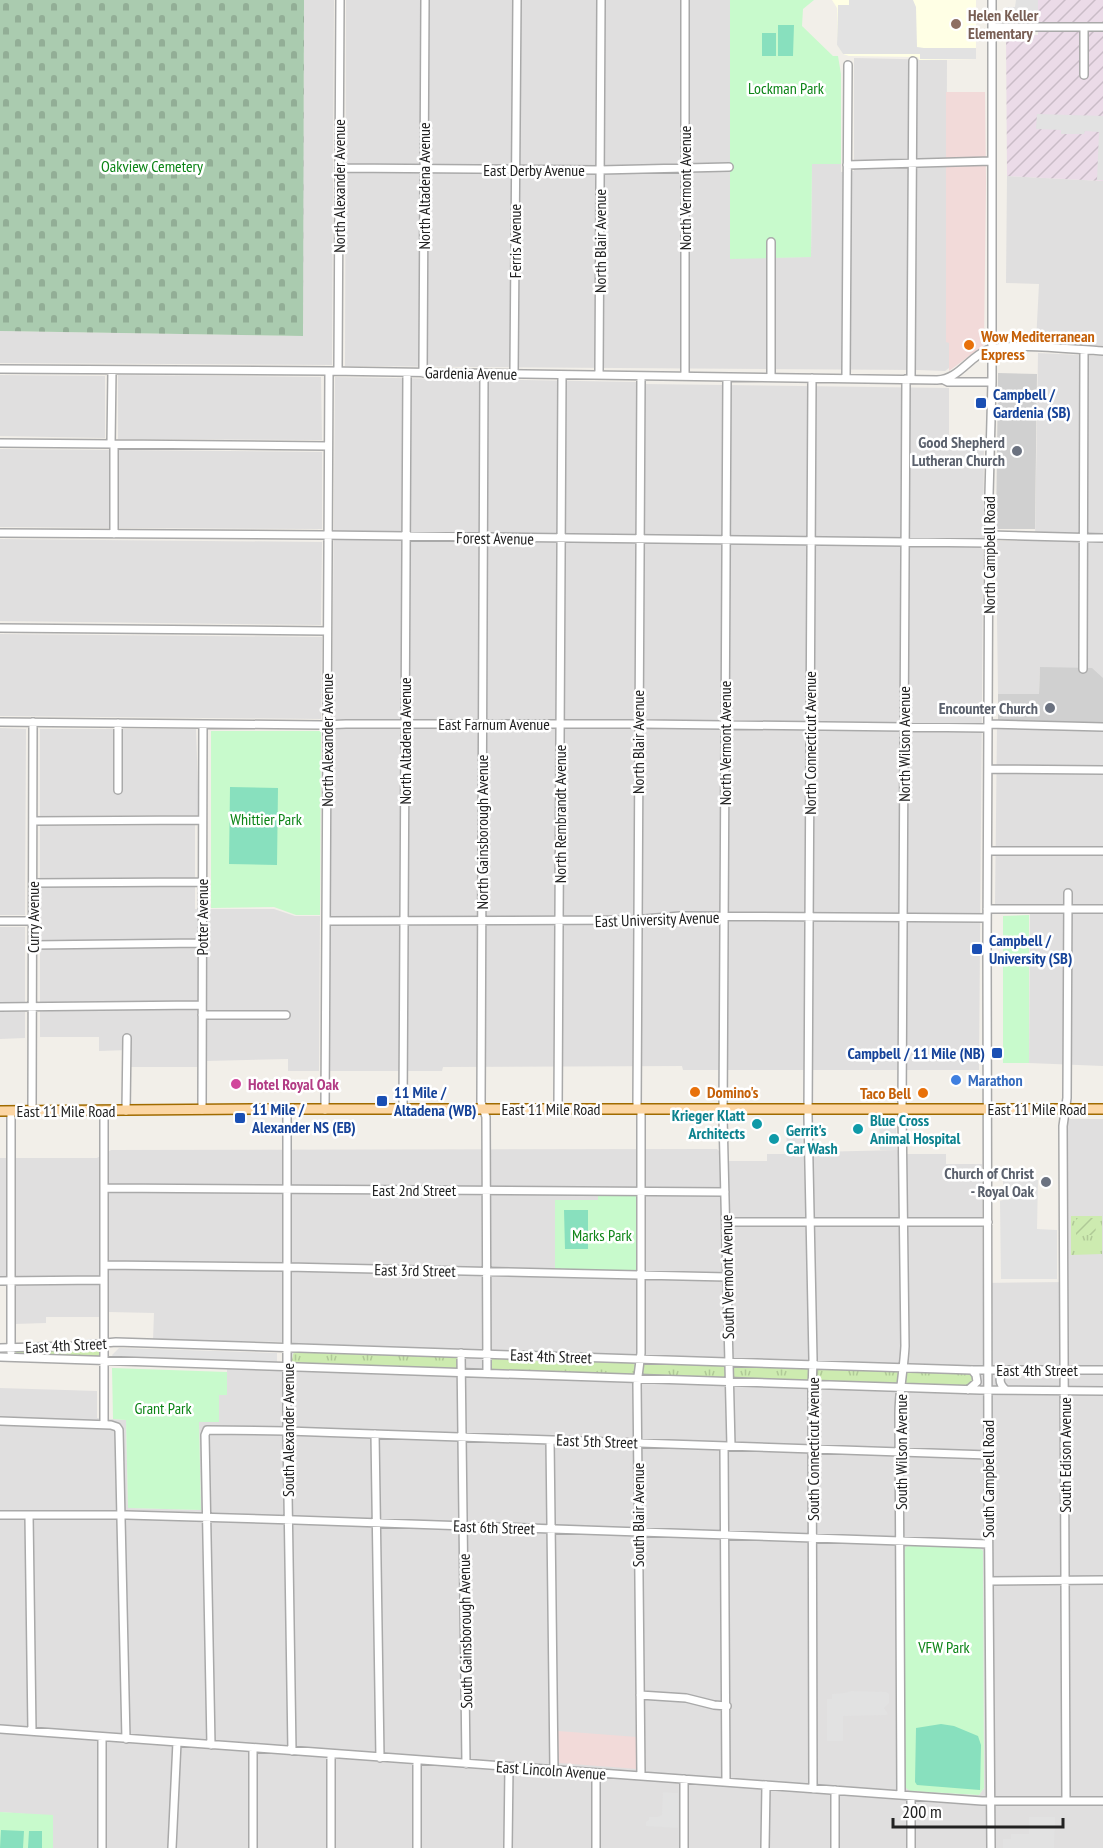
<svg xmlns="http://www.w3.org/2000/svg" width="1103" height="1848" font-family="'PT Sans Narrow',sans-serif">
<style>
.residential{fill:#e0dfdf;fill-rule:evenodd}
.commercial{fill:#f2dad9}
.industrial{fill:url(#industrial-furrows)}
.education{fill:#ffffe5}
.religious{fill:#d0d0d0}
.grass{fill:url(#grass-tufts)}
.cemetery{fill:url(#cemetery-stones)}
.park{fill:#c8facc}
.garden{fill:url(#garden-furrows)}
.pitch{fill:#88e0be}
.parking{fill:#e2e2e2}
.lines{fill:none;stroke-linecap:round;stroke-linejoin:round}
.minor-casing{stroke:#a9a9a9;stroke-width:10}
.major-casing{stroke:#a06b00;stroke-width:12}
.minor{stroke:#fff;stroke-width:7}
.major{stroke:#fcd6a4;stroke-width:9}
.education-dot{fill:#8d6e63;stroke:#fff;stroke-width:2}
.food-dot{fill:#e8710a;stroke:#fff;stroke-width:2}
.transit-dot{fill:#1a4fb4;stroke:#fff;stroke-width:2}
.worship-dot{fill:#6b7280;stroke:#fff;stroke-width:2}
.shop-dot{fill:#3f7fe0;stroke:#fff;stroke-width:2}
.hotel-dot{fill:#d1479c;stroke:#fff;stroke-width:2}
.culture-dot{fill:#0f9aa8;stroke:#fff;stroke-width:2}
.labels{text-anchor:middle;stroke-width:5;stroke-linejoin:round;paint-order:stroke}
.education-label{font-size:16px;font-weight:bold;fill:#785e54;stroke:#fff;text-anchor:start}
.park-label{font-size:16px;fill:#0c8416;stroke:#fff}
.street-label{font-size:16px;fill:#222;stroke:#fff}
.food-label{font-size:16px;font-weight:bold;fill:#c56008;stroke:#fff;text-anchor:start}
.transit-label{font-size:16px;font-weight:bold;fill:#164399;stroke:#fff;text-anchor:start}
.worship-label{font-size:16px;font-weight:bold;fill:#5b616d;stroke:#fff;text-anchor:end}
.shop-label{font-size:16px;font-weight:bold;fill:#366cbe;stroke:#fff;text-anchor:start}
.hotel-label{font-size:16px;font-weight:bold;fill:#b23c85;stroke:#fff;text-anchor:start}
.culture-label{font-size:16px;font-weight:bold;fill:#0d838f;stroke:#fff;text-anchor:start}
</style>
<defs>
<pattern id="industrial-furrows" width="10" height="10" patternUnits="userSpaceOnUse" patternTransform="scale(1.5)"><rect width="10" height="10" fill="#ebdbe8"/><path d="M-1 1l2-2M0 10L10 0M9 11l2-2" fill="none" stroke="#c9bcc7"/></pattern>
<pattern id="grass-tufts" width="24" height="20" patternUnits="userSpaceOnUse" patternTransform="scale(1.5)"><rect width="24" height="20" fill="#cdebb0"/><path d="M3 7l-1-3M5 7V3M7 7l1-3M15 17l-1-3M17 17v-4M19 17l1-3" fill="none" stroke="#b0c997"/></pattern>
<pattern id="cemetery-stones" width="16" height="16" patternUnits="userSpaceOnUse" patternTransform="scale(1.5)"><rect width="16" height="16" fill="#aacbaf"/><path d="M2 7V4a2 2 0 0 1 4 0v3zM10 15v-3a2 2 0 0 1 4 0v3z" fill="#92ae96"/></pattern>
<pattern id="garden-furrows" width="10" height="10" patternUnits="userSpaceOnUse" patternTransform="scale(1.5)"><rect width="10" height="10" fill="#cdebb0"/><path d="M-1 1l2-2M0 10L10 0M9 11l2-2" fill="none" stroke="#b0c997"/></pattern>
</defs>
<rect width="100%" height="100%" fill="#f2efe9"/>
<!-- residential -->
<path class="residential" d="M304 0H334L332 365 0 363V331L302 336Z
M346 0H730V258L811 257 812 164H841V172L854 171V58L947 60 946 342H949V368L945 371 918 370 345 366Z
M1007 176 1103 181V346L1036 342 1039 284 1006 283Z
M1038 353 1103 356V689L1040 667 1039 694H998L996 541H1035Z
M0 375 105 376V438L0 436Z
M118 375 321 377 322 440 118 439Z
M335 377 637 382 645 384 949 388V446L984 447 979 1070H683L682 1066 443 1067 442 1071H329Z
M0 449 112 450V528L0 527Z
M118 450 322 452V529L116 528Z
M0 539 322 542 321 625 0 621Z
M0 634 322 637 321 719 0 716Z
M0 728 26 729 25 915H0Z
M997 728 1103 730V1070V1066L1029 1063 1030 905H995Z
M40 729H196L199 815 40 816Z
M195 825V909H274L295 916H320L319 1071H288V1059L207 1061 198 1067H130L129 1050 99 1051V1037H40V826Z
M0 927H25V1002H0Z
M0 1012H25V1038L0 1039Z
M1067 1119H1103V1848H53V1816L0 1812V1388L97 1391V1418L126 1420 128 1508 201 1510 199 1422 219 1395H227V1369L286 1371V1342L153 1340 154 1313 109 1312 100 1317H46V1323L14 1324 15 1278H0V1158H97L111 1150 717 1149 729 1161H767V1154H802L816 1152 897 1150 907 1154H946V1164H982L983 1283 1068 1282ZM598 1195 636 1196V1270L555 1269 598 1200ZM909 1546 980 1548 983 1551 984 1788 979 1795 910 1791Z"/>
<!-- commercial -->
<path class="commercial" d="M946 92H985L986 183 984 345 949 371V343L946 342Z
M558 1731 637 1737V1769L559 1763Z"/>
<!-- industrial -->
<path class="industrial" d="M1038 0H1103V181L1007 176 1006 34 1038 35Z"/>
<!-- education -->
<path class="education" d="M832 0H976V59L919 60 918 57 849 56 843 54 837 45V8Z"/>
<!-- religious -->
<path class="religious" d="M998 373 1037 374 1035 529H996Z
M1040 667 1092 668 1103 678V724L998 721V694H1039Z"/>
<!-- grass -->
<path class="grass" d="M1071 1216H1102V1254L1071 1255Z
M100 1347 101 1357 99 1358 17 1355 16 1352 19 1350Z
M296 1351 457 1356 458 1357V1368L296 1364 292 1361 293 1354Z
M492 1358 632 1362 636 1366 635 1373 632 1375 493 1370 491 1368Z
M646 1363 723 1365 725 1367 726 1376 723 1378 647 1376 642 1372 643 1364Z
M736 1366 806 1368 810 1371 809 1379 807 1381 736 1378 733 1376V1369Z
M820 1368 897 1371 899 1374V1381L896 1384 818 1381 816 1379 817 1370Z
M909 1371 970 1373 975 1379 971 1386 908 1384 905 1382 906 1373Z"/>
<!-- cemetery -->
<path class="cemetery" d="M0 0H304L303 336 0 331Z"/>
<!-- park -->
<path class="park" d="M730 0H814L803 9 802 26 833 56H838L841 74V164H812L811 257 730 259Z
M211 731H321L320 915H296L274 907 211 908Z
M1029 915V1063H1003V916Z
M598 1195H634L638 1197V1269L635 1271 555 1269V1200H598Z
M112 1368 227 1372V1395H219V1422H199L201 1510 128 1508 126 1420 113 1419Z
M911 1545 980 1548 983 1551 984 1788 979 1795 910 1791 905 1787 904 1551 906 1547Z
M0 1812 53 1815V1848H0Z"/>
<!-- garden -->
<path class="garden" d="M1076 1218H1095L1096 1235H1076Z"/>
<!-- pitch -->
<path class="pitch" d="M778 25H794L793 56H778Z
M762 33H776V56H762Z
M230 787 278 788 277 865 229 864Z
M564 1210H588V1249H565Z
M941 1724 954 1726 978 1736 981 1745 980 1790 917 1785 915 1782 916 1728Z
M1 1830 24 1831 23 1848H0Z
M29 1831H42V1848H28Z"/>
<!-- parking -->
<path class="parking" d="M849 0H913L916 7 917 47 924 48H976V59H920V54H843L837 45 838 5H849Z
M1016 0H1038V18H1006V7H1015Z
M1037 114 1103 116V180H1097L1099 132 1085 131 1084 134H1061V130L1036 129Z
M879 1118H890L891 1128H896L897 1150H880Z
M786 1127H802L803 1150H787Z
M1003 1180H1038L1037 1229 1057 1230V1279H1001L1000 1201 1003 1200Z
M119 1348 277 1353V1362L113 1357 112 1355Z
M851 1691 886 1692 889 1694V1703L884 1708 888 1714 886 1715 843 1716V1741H827V1699H832V1694L845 1693Z
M663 1792 678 1793V1828L646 1826V1822L649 1820V1817H658L662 1815Z
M1029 1817H1055L1054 1848H1003V1839H1011V1834H1029Z"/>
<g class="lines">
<defs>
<path id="minor" d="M993 27H1103
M1084 75V27
M847 165 992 161
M339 168 600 170 729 167
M0 369 329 371 937 380C959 379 968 358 987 350 1011 342 1076 350 1103 351
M338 371 340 0
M423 373 425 0
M484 373 481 1102 486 1117 487 1373
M514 374 517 0
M599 375 601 0
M685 376V0
M727 377 723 1117 731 1446
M771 377V242
M812 378 808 1117 813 1359 812 1390 813 1789
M846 378 848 65
M911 379 913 61
M944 380 948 382H992
M0 443 328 446
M111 444 112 370
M0 533 322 535 989 543
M114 534V444
M989 535 1103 538
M0 628 327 631
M1083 669 1084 350
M0 722 321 725 346 724H644L988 728
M988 724 1103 727
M988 769 1103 770
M118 790V723
M33 821 202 820
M988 851H1103
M33 883 202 882
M987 909H1103
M0 921H33
M326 921 632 920 680 916 987 918
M33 945 202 943
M0 1007 202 1005
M202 1015H286
M403 1109 407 373
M558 1109 562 375
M637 1109 641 376
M202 1110 203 724
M287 1110V1431L292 1751
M325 1110 329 371
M11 1111V1352
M32 1111 33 722
M104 1111V1424
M126 1111 127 1038
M104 1188 725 1192
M726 1222H988
M104 1265 287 1267 727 1277
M0 1281 104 1280
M0 1348 72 1346 116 1342 972 1370H1103
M461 1353 466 1764
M0 1357 980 1390 1103 1391
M968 1390 977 1382 976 1375 972 1370
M1006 1390C998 1383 998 1376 1007 1370
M0 1421 111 1425 117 1427 119 1430 126 1739
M375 1434 380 1758
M550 1440 554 1770
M724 1446 726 1782
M0 1515H127L295 1520 988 1544
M29 1515 32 1731
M989 1581 1103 1580
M640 1695 686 1698 714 1705 727 1706
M0 1729 982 1801H1103
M211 1745 205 1435 207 1430 287 1431 988 1455
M253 1748V1848
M331 1754V1848
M641 1776 637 1384 641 1353V1109
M901 1795 899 1414C899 1391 904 1369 905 1346L902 1109 906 379
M1066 1801 1063 1126 1067 1098 1068 893
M102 1848V1737
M172 1848 177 1742
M417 1848V1760
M508 1848 509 1767
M596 1848V1773
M684 1848V1779
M765 1848 766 1785
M835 1848V1790
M911 1848V1796
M991 1848 988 1455 987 948 989 495 992 382V0"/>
<path id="major" d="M0 1111 252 1109H1103"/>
</defs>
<!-- minor casing -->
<use href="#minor" class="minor-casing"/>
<!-- major casing -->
<use href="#major" class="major-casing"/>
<!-- minor -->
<use href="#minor" class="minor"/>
<!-- major -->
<use href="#major" class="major"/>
</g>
<!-- markers -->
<circle class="education-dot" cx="956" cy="24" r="6"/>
<g class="food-dot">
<circle cx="969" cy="345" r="6"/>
<circle cx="695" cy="1092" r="6"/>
<circle cx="923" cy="1093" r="6"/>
</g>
<g class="transit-dot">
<rect x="975" y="397" width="12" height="12" rx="3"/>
<rect x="971" y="943" width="12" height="12" rx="3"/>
<rect x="991" y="1047" width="12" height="12" rx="3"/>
<rect x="376" y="1095" width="12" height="12" rx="3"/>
<rect x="234" y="1112" width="12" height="12" rx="3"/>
</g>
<g class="worship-dot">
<circle cx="1017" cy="451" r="6"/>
<circle cx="1050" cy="708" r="6"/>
<circle cx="1046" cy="1182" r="6"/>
</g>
<circle class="shop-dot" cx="956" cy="1080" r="6"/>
<circle class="hotel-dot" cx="236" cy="1084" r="6"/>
<g class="culture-dot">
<circle cx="757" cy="1124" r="6"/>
<circle cx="858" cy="1129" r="6"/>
<circle cx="774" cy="1139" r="6"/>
</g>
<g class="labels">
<!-- education labels -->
<g class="education-label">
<text x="968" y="21">Helen Keller<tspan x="968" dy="18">Elementary</tspan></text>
</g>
<!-- park labels -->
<g class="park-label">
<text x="786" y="94">Lockman Park</text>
<text x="152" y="172">Oakview Cemetery</text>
<text x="266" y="825">Whittier Park</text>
<text x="602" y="1241">Marks Park</text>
<text x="163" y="1414">Grant Park</text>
<text x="944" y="1653">VFW Park</text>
</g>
<!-- street labels -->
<g class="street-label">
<text x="534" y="176">East Derby Avenue</text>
<text transform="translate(339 186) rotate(-90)" y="6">North Alexander Avenue</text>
<text transform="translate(424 186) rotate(-90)" y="6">North Altadena Avenue</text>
<text transform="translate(685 188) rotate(-90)" y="6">North Vermont Avenue</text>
<text transform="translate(515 241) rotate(-90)" y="6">Ferris Avenue</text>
<text transform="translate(600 241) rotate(-90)" y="6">North Blair Avenue</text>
<text transform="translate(471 373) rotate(1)" y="6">Gardenia Avenue</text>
<text transform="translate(495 538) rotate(1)" y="6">Forest Avenue</text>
<text transform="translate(989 555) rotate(-90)" y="6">North Campbell Road</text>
<text x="494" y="730">East Farnum Avenue</text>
<text transform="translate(327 740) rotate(-90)" y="6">North Alexander Avenue</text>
<text transform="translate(405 741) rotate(-90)" y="6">North Altadena Avenue</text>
<text transform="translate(638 742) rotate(-90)" y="6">North Blair Avenue</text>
<text transform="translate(725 743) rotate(-90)" y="6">North Vermont Avenue</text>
<text transform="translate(810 743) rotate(-90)" y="6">North Connecticut Avenue</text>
<text transform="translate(904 744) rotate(-90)" y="6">North Wilson Avenue</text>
<text transform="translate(560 814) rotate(-90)" y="6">North Rembrandt Avenue</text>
<text transform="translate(482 832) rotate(-90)" y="6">North Gainsborough Avenue</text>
<text transform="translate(33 917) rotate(-90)" y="6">Curry Avenue</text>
<text transform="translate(202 917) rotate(-90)" y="6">Potter Avenue</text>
<text transform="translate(657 919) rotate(-2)" y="6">East University Avenue</text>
<text x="551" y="1115">East 11 Mile Road</text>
<text x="1037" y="1115">East 11 Mile Road</text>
<text x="66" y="1117">East 11 Mile Road</text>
<text x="414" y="1196">East 2nd Street</text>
<text transform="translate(415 1270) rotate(1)" y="6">East 3rd Street</text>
<text transform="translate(727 1277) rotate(-91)" y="6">South Vermont Avenue</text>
<text transform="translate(66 1345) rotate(-3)" y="6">East 4th Street</text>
<text transform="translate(551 1356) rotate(2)" y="6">East 4th Street</text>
<text x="1037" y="1376">East 4th Street</text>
<text transform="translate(288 1430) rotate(-90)" y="6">South Alexander Avenue</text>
<text transform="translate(597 1441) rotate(2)" y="6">East 5th Street</text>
<text transform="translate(813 1449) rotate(-90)" y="6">South Connecticut Avenue</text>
<text transform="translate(901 1452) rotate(-90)" y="6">South Wilson Avenue</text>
<text transform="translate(1065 1455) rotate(-90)" y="6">South Edison Avenue</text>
<text transform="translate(988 1479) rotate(-90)" y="6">South Campbell Road</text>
<text transform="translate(638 1515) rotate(-90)" y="6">South Blair Avenue</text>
<text transform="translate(494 1527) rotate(2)" y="6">East 6th Street</text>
<text transform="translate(465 1631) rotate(-91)" y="6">South Gainsborough Avenue</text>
<text transform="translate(551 1770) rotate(4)" y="6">East Lincoln Avenue</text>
</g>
<!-- food labels -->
<g class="food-label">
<text x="981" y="342">Wow Mediterranean<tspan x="981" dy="18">Express</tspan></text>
<text x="707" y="1098">Domino's</text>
<text x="911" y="1099" text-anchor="end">Taco Bell</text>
</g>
<!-- transit labels -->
<g class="transit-label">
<text x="993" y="400">Campbell /<tspan x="993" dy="18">Gardenia (SB)</tspan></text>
<text x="989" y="946">Campbell /<tspan x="989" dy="18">University (SB)</tspan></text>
<text x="985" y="1059" text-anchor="end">Campbell / 11 Mile (NB)</text>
<text x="394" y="1098">11 Mile /<tspan x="394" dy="18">Altadena (WB)</tspan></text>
<text x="252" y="1115">11 Mile /<tspan x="252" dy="18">Alexander NS (EB)</tspan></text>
</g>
<!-- worship labels -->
<g class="worship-label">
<text x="1005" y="448">Good Shepherd<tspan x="1005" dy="18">Lutheran Church</tspan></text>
<text x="1038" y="714">Encounter Church</text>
<text x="1034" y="1179">Church of Christ<tspan x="1034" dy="18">- Royal Oak</tspan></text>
</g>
<!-- shop labels -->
<g class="shop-label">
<text x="968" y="1086">Marathon</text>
</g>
<!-- hotel labels -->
<g class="hotel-label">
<text x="248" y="1090">Hotel Royal Oak</text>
</g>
<!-- culture labels -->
<g class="culture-label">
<text x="745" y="1121" text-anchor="end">Krieger Klatt<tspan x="745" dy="18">Architects</tspan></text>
<text x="870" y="1126">Blue Cross<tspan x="870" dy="18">Animal Hospital</tspan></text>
<text x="786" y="1136">Gerrit's<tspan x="786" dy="18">Car Wash</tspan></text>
</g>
</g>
<!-- scale -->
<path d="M893 1818v9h170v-9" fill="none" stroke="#222222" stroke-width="3"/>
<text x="902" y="1818" font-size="18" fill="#222222" stroke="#ffffff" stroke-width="4.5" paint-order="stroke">200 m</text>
</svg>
